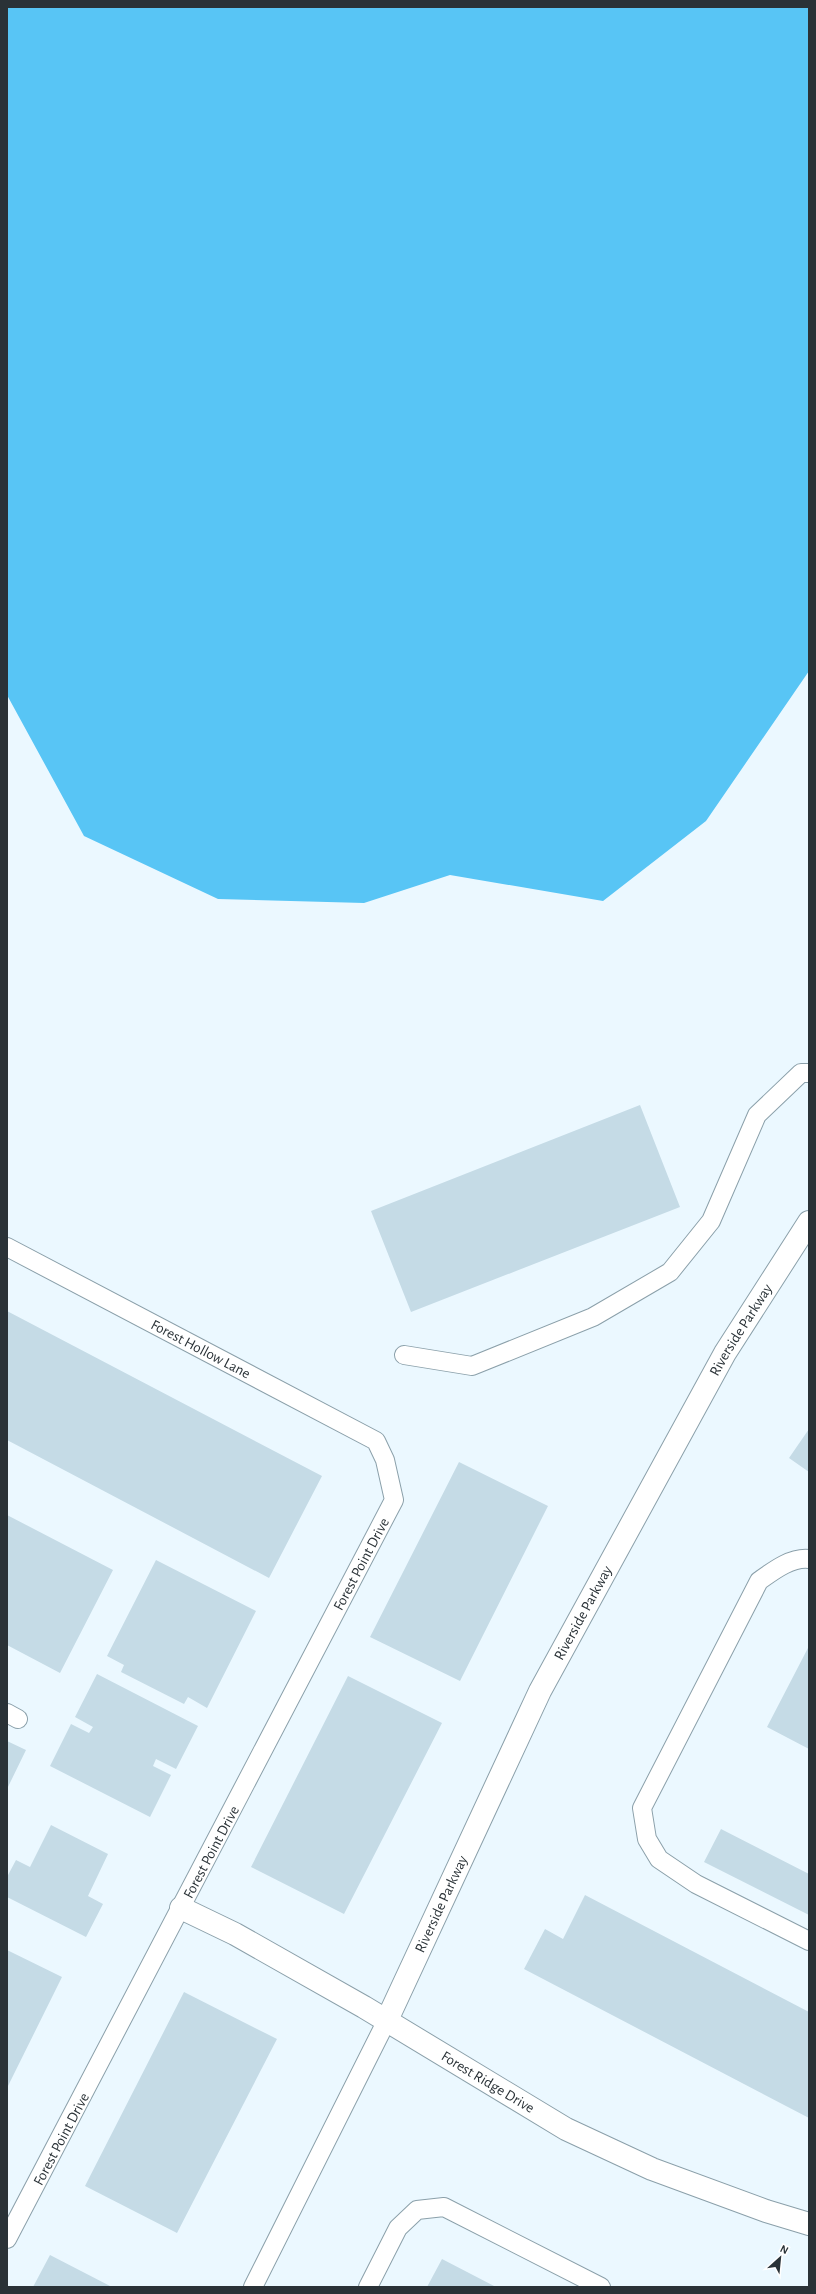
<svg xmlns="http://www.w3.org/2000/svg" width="816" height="2294" font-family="'Alegreya Sans',sans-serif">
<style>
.water{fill:#58c5f5}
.building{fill:#c5dbe6}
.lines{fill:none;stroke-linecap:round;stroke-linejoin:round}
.service-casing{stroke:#8ba0aa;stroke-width:20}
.minor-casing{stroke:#8ba0aa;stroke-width:24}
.service{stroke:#fff;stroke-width:18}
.minor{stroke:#fff;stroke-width:22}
.labels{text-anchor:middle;stroke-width:4;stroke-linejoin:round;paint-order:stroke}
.street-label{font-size:15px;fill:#2a3237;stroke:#fff}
</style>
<rect width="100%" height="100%" fill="#ebf8ff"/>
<!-- water -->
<path class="water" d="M7 7H809V671L706 821 603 901 450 875 364 903 218 899 84 836 7 695Z"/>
<!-- building -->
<path class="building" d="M640 1105 680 1207 411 1312 371 1211Z
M7 1311 322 1476 269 1578 7 1440Z
M809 1429V1472L789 1458Z
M459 1462 548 1506 460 1681 370 1637Z
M7 1515 113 1570 60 1673 7 1645Z
M156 1560 256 1611 207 1708 188 1697 184 1704 121 1672 124 1665 107 1656Z
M809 1646V1749L767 1727Z
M97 1674 198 1726 176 1769 156 1759 153 1766 171 1775 150 1817 50 1766 71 1724 89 1733 93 1727 75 1717Z
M348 1676 442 1723 344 1914 251 1867Z
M7 1741 26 1750 7 1789Z
M51 1825 108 1854 88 1896 103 1904 86 1937 7 1897V1877L16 1860 30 1867Z
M721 1829 809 1874V1915L704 1862Z
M585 1895 809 2012V2118L524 1969 545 1929 563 1939Z
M7 1950 62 1977 7 2088Z
M184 1992 277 2039 177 2233 85 2186Z
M50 2255 112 2287H33Z
M442 2259 496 2287H427Z"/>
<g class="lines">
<defs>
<g id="service">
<path id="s1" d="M7 1247 376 1441 385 1460 394 1500 7 2239"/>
<path d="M404 1355 472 1366 593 1317 670 1272 711 1221 757 1115 801 1073H809"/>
<path d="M809 1559C791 1557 773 1571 759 1581L642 1808 647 1839 659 1859 696 1884 809 1941"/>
<path d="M7 1713 18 1719"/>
<path d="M253 2287 387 2020"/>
<path d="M368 2287 398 2228 417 2210 444 2207 601 2287"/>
</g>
<g id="minor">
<path id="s2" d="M181 1908 235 1934 364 2007 566 2129 652 2169 766 2211 809 2224"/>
<path id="s3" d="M387 2020 540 1691 725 1353 809 1222"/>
</g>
</defs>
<!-- service casing -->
<use href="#service" class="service-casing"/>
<!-- minor casing -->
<use href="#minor" class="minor-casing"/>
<!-- service -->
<use href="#service" class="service"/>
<!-- minor -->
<use href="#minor" class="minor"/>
</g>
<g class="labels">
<!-- street labels -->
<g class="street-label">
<text dy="5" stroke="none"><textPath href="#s3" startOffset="776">Riverside Parkway</textPath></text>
<text dy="5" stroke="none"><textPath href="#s1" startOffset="219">Forest Hollow Lane</textPath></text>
<text transform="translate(361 1564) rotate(-62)" y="5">Forest Point Drive</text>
<text dy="5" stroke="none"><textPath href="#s3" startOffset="452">Riverside Parkway</textPath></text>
<text transform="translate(211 1852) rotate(-62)" y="5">Forest Point Drive</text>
<text dy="5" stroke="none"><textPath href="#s3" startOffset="128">Riverside Parkway</textPath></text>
<text dy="5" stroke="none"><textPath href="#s2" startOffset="353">Forest Ridge Drive</textPath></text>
<text transform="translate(61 2139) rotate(-62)" y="5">Forest Point Drive</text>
</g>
</g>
<!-- border -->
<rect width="816" height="2294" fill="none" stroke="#2a3237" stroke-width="16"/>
<!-- north arrow -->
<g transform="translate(780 2258) rotate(27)" stroke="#ffffff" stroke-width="3" paint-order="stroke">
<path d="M0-3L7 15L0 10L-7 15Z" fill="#2a3237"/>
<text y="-6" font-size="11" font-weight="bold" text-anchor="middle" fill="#2a3237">N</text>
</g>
</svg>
